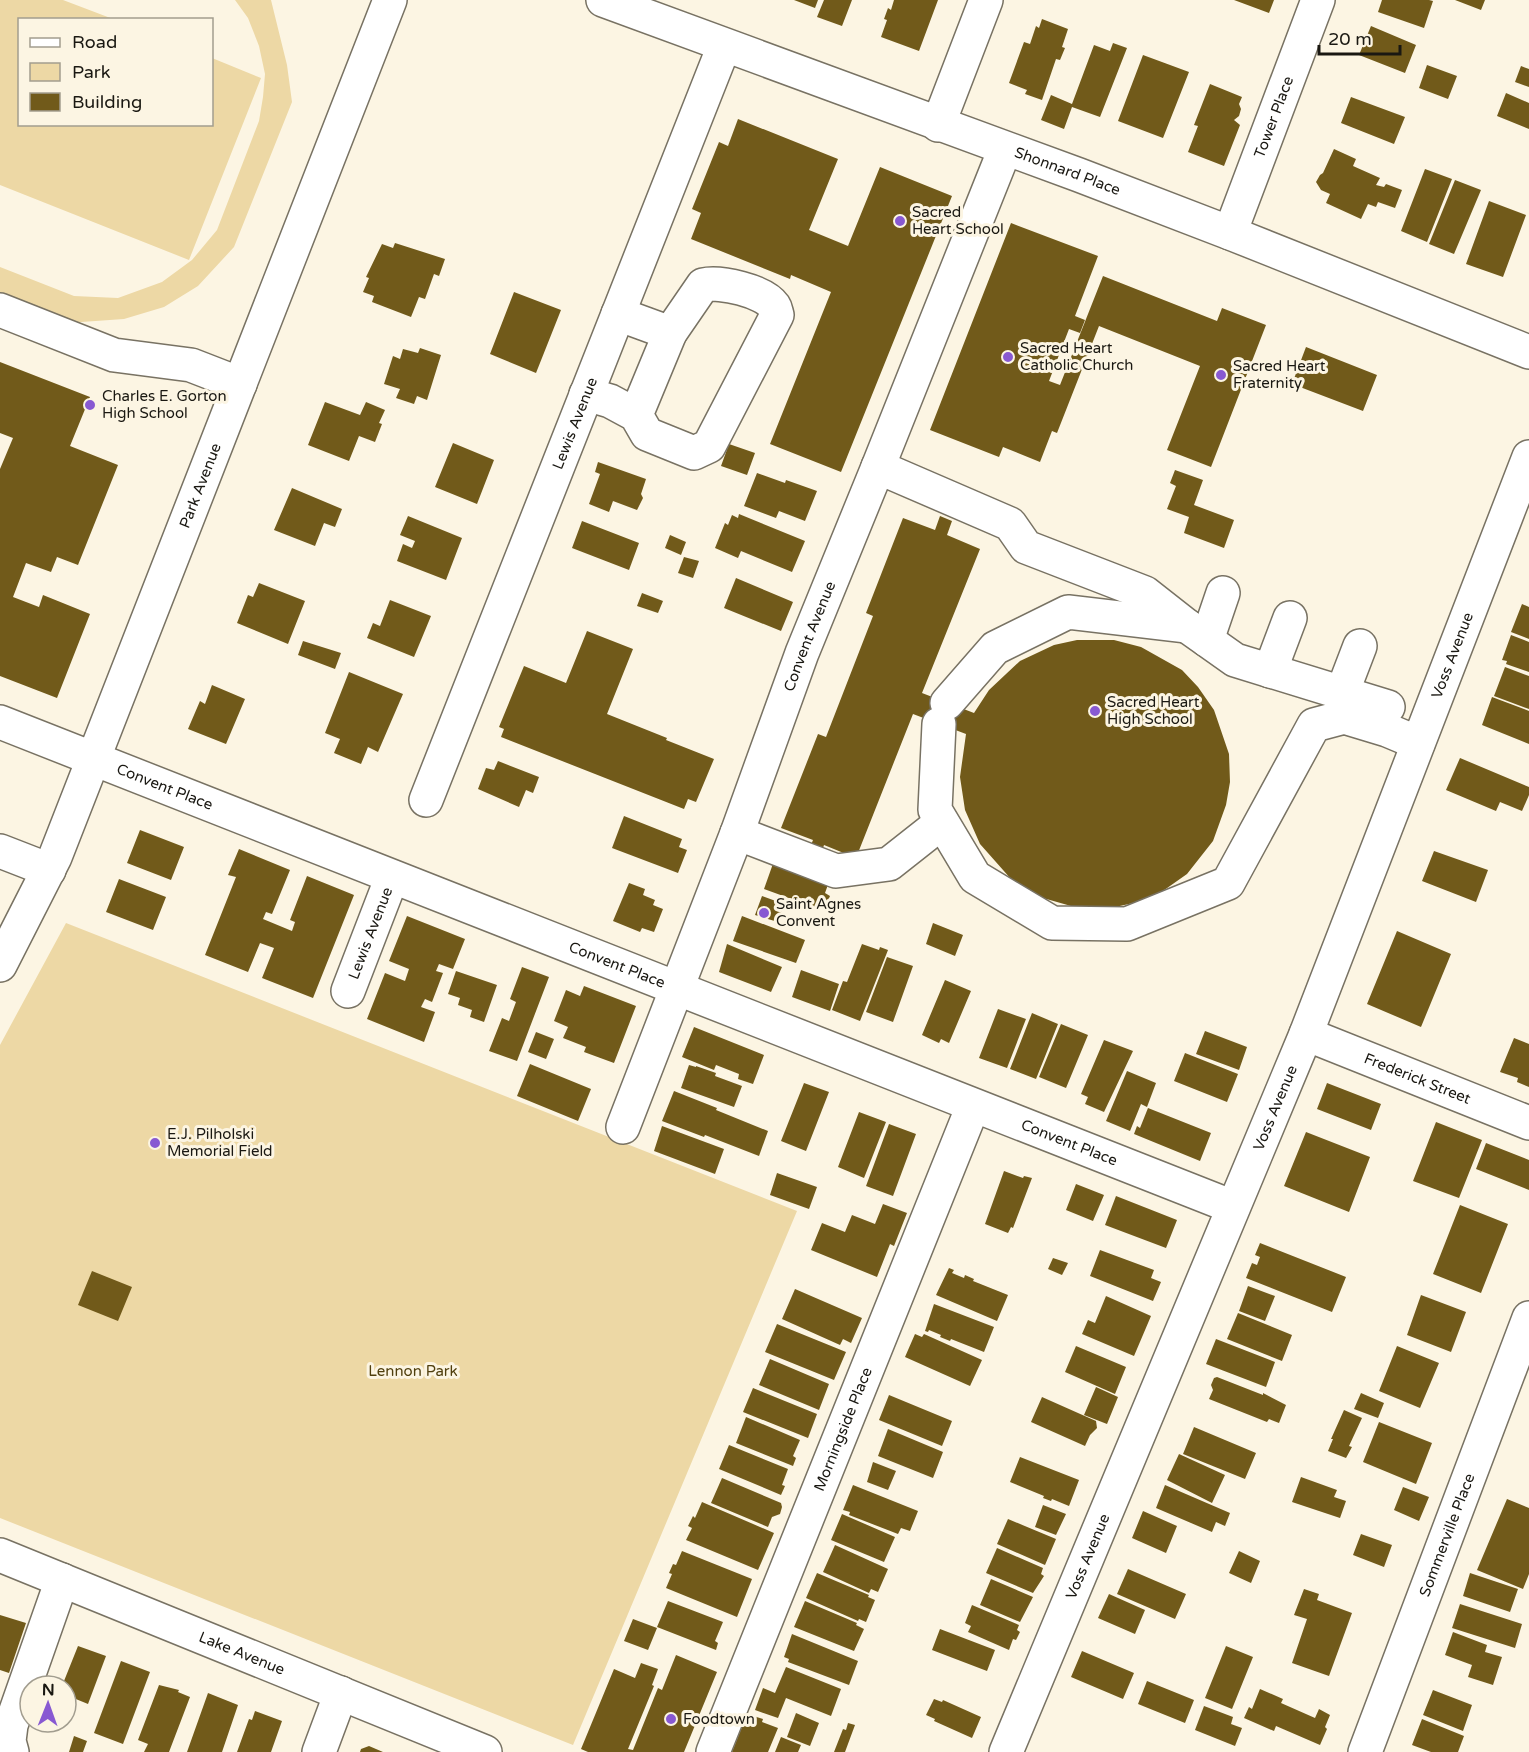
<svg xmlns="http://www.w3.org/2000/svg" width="1529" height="1752" font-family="'Varela Round',sans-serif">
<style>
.green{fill:#edd8a5}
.building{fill:#715a1a}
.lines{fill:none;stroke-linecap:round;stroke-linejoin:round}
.minor-casing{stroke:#787263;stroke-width:36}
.minor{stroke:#fff;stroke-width:33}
.poi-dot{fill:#8859d2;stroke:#fcf5e3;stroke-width:2}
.labels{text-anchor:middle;stroke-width:6;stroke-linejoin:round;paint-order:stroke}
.street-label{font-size:15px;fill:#1a1812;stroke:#fcf5e3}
.poi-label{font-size:15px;fill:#1a1812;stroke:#fcf5e3;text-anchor:start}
.park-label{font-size:15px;fill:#503f0d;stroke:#fcf5e3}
</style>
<rect width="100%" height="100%" fill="#fcf5e3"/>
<!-- green -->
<path class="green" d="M0 0H63L113 19 20 20V124H212V58L261 78 189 260 0 185Z
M235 0H271L287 65 292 102 234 247 198 286 164 307 124 319 67 323 0 296V267L74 296 118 298 162 282 192 260 217 230 259 121 263 97 265 74 259 46 248 18Z
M66 923 797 1211 573 1745 0 1518V1045Z"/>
<!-- building -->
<path class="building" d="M794 0H818L815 8Z
M824 0H852L842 26 817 17Z
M894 0H938L919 51 881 37 887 20 884 19 888 8 891 10Z
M1234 0H1274L1269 13Z
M1382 0H1429L1433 1 1424 28 1378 12Z
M1455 0H1485L1481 10Z
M1042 19 1068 29 1062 47 1065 48 1060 60 1056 59 1042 100 1025 94 1027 90 1009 83 1024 42 1030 44 1036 26 1039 28Z
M1371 26 1416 45 1405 73 1359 55Z
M1113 43 1127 48 1100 117 1072 107 1064 129 1041 120 1051 95 1072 104 1094 45 1110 51Z
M1143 55 1189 72 1163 138 1118 121Z
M1427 65 1457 76 1448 99 1419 88Z
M1521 66 1529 69V87L1515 82Z
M1210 84 1242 97 1239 104 1241 109 1239 116 1234 120 1240 125 1224 166 1188 152 1198 126 1194 125Z
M1506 93 1529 103V129L1497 116Z
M1351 97 1405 117 1394 144 1341 123Z
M738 119 838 159 809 230 848 246 880 167 952 196 841 472 770 444 831 292 791 275 790 279 691 239 701 213 692 209 719 142 728 146Z
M1334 149 1356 159 1353 166 1380 178 1376 185 1384 187 1386 184 1402 190 1395 208 1378 202 1376 207 1368 204 1361 219 1326 203 1330 194 1321 190 1316 182 1320 175 1323 173Z
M1425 169 1452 179 1427 242 1401 231Z
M1455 180 1481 190 1454 254 1429 244Z
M1489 201 1526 215 1503 277 1466 264Z
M1011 223 1098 256 1075 316 1085 320 1080 333 1069 329 1049 381 1060 385 1103 276 1217 321 1222 308 1266 325 1211 467 1167 450 1200 366 1099 326 1057 433 1052 431 1040 462 1003 447 999 457 930 430Z
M395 243 445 259 439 276 434 274 425 299 419 297 411 317 372 302 374 296 363 292 369 278 366 277 382 244 393 248Z
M514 292 561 310 536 373 490 354Z
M1306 347 1377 375 1363 411 1292 384Z
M420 348 441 355 427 400 417 396 414 404 396 398 400 389 384 384 393 356 400 359 403 349 418 353Z
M0 362 90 397 70 446 118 465 78 565 57 557 51 572 26 563 13 597 39 607 43 595 90 614 57 698 0 676V469L13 438 0 433Z
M325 402 360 415 366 402 385 410 379 423 382 424 375 442 359 436 349 461 308 445Z
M453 443 494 460 477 504 435 487Z
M729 444 755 453 747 475 721 466Z
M598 462 646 479 641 494 643 498 637 510 613 501 609 512 589 504 600 474 595 472Z
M1175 470 1203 480 1194 505 1234 520 1224 548 1184 533 1189 517 1167 509 1176 486 1170 483Z
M757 473 785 483 786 480 817 491 805 521 779 511 776 518 744 506Z
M292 488 342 509 335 527 324 523 315 546 274 530Z
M739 514 805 541 792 572 741 551 738 558 715 548 725 523 728 525 732 515 738 518Z
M408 516 462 538 446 580 397 561 403 544 412 548 415 541 400 535Z
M940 516 952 521 947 535 980 549 922 693 974 713 989 690 1020 661 1054 645 1077 640H1114L1141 647 1182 670 1198 687 1214 710 1229 754 1230 782 1226 805 1213 841 1187 874 1160 893 1138 902 1106 909 1078 908 1043 898 1011 879 980 844 965 810 960 777 966 734 913 714 856 858 824 845 819 860 807 855 813 840 781 828 818 734 826 737 873 616 866 613 903 518 935 530Z
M582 521 639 543 629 570 572 548Z
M670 535 686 542 681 555 665 548Z
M684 557 699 561 693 578 678 573Z
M736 578 793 602 781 631 724 608Z
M259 583 305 601 288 644 237 623 248 595 253 597Z
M642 593 663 601 658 613 637 606Z
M390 600 431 616 414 657 367 638 373 623 380 626Z
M1522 604 1529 607V639L1511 632Z
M587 631 633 649 607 714 667 738 666 740 714 759 696 802 688 799 684 809 501 737 504 729 499 727 524 666 566 683Z
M1511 635 1529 642V672L1506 664 1507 661 1502 660Z
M303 641 341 653 335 669 298 655Z
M1505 667 1529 676V709L1494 696Z
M349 672 403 694 378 752 368 747 361 764 334 753 340 739 325 733Z
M212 685 245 699 226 744 188 729 200 701 205 704Z
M1492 697 1529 711V744L1482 725Z
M1460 758 1529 787V795L1522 811 1500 802 1496 811 1446 790Z
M498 761 539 777 533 793 526 790 519 807 478 789 486 768 494 770Z
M624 816 682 839 679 847 687 850 678 873 612 848Z
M140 830 184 847 171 880 127 863Z
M239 849 290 870 272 914 266 912 263 919 292 931 295 922 290 920 307 876 354 895 313 998 262 978 274 948 260 943 248 972 205 955 236 877 228 875Z
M1434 851 1488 870 1476 902 1422 881Z
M775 858 830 879 825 893 830 896 826 905 821 903 819 909 764 889Z
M119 879 166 897 153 930 106 912Z
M629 883 645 889 643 895 655 900 653 905 663 909 654 932 642 928 640 932 613 921Z
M762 896 784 904 778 922 755 915Z
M407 916 465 939 453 969 439 964 436 971 443 973 432 1002 425 999 421 1007 435 1012 424 1042 367 1019 385 973 405 981 409 969 389 961Z
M742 916 805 940 796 963 733 941Z
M933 923 963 935 955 956 926 944Z
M1397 931 1451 954 1421 1027 1367 1004Z
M727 944 782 967 771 992 719 972Z
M862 944 879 950 880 947 888 950 860 1021 832 1010 843 981 847 982Z
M887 957 913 966 893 1022 866 1012Z
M522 967 549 977 517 1061 489 1051 502 1018 509 1021 516 1002 510 999Z
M801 970 839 984 830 1011 792 997Z
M456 971 497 985 484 1022 470 1017 472 1010 458 1005 460 998 448 994Z
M945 980 971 991 949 1043 941 1039 939 1043 922 1035Z
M584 986 636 1006 614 1063 584 1052 586 1047 563 1038 568 1027 554 1021 566 990 580 996Z
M998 1009 1026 1019 1007 1068 979 1058Z
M1032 1013 1058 1024 1036 1079 1010 1069Z
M1061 1024 1088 1035 1066 1088 1039 1077Z
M694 1027 764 1055 753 1084 738 1079 739 1074 716 1065 714 1070 682 1057Z
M1205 1031 1247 1047 1239 1070 1196 1054Z
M536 1032 554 1039 546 1059 528 1052Z
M1514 1038 1529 1044V1087L1517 1082 1518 1078 1500 1072Z
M1104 1040 1133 1051 1104 1112 1085 1104 1088 1097 1081 1094Z
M1185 1053 1238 1074 1227 1102 1174 1081Z
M530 1064 591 1089 578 1121 517 1096Z
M689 1065 696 1067V1066L716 1073 715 1076 742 1086 734 1107 681 1088Z
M1127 1071 1156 1083 1147 1107 1141 1104 1130 1131 1106 1121Z
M804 1083 829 1092 806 1151 781 1141Z
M1327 1083 1381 1104 1371 1130 1317 1109Z
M674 1091 717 1108 716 1110 768 1131 759 1156 705 1135 704 1137 662 1121Z
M1148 1108 1211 1133 1200 1161 1134 1134 1137 1126 1140 1128Z
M859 1112 886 1122 864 1178 838 1167Z
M1436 1122 1482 1140 1459 1198 1413 1181Z
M889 1124 916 1134 893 1196 866 1186Z
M662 1126 724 1149 715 1174 654 1151Z
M1306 1132 1370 1157 1349 1212 1284 1186Z
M1486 1143 1529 1160V1190L1476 1169Z
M1004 1171 1023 1178 1024 1176 1032 1178 1013 1228 1011 1227 1008 1233 985 1224Z
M777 1173 817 1187 809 1209 770 1195Z
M1076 1184 1104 1195 1093 1221 1066 1210Z
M1116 1196 1177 1220 1166 1248 1105 1225Z
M883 1204 907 1213 894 1246 890 1244 877 1277 811 1250 822 1223 845 1232 852 1215 875 1224Z
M1460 1205 1508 1224 1481 1293 1433 1274Z
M1260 1243 1346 1277 1332 1312 1246 1278 1252 1263 1257 1265 1260 1257 1255 1255Z
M1100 1250 1154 1270 1151 1278 1161 1282 1153 1301 1090 1276Z
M1053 1258 1068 1263 1062 1275 1048 1269Z
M949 1268 954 1270 952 1273 964 1278 965 1275 974 1279 973 1281 1008 1295 997 1321 936 1295Z
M92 1271 132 1287 118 1321 78 1305Z
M1248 1286 1275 1296 1265 1321 1239 1311Z
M795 1289 862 1318 851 1343 843 1339 840 1345 782 1319Z
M1421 1295 1466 1312 1451 1352 1407 1335Z
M1106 1296 1151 1316 1134 1356 1082 1334 1088 1320 1095 1323Z
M934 1304 994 1327 984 1352 951 1339 950 1341 940 1337 941 1335 929 1330 928 1332 925 1331Z
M1238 1313 1292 1335 1282 1361 1227 1339Z
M777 1324 846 1352 834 1380 765 1352Z
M915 1334 922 1337 924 1334 982 1360 970 1386 905 1357Z
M1216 1339 1275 1362 1266 1387 1206 1364Z
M1076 1346 1126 1367 1115 1394 1065 1372Z
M1397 1346 1439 1363 1420 1408 1379 1391Z
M770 1359 829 1384 819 1410 759 1385Z
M1217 1377 1263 1395V1393L1286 1405 1279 1423 1269 1419 1267 1422 1209 1399 1213 1390 1211 1385 1214 1378Z
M1096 1387 1118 1397 1107 1424 1084 1415Z
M753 1388 817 1414 808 1438 743 1412Z
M1361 1393 1384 1403 1378 1418 1354 1409Z
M889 1395 952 1421 942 1446 879 1420Z
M1042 1397 1096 1421 1097 1428 1090 1435 1085 1446 1031 1422Z
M1344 1410 1362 1418 1349 1446 1352 1447 1346 1458 1328 1451 1333 1439H1331Z
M746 1417 800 1440 793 1456 796 1458 793 1466 736 1443Z
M1379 1422 1432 1443 1416 1484 1363 1462Z
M1194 1427 1256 1453 1245 1479 1183 1454Z
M888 1429 943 1452 933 1478 878 1456Z
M729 1445 788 1469 782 1485 785 1486 781 1495 719 1469Z
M1179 1454 1225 1475 1212 1503 1167 1480Z
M1020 1457 1079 1480 1069 1506 1052 1499 1051 1501 1043 1498 1044 1496 1010 1482Z
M873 1462 896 1471 888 1490 867 1482Z
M1301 1477 1337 1490 1334 1497 1346 1501 1340 1518 1292 1502Z
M722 1478 781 1503 782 1507 780 1514 772 1517 768 1527 711 1503Z
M853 1485 918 1511 910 1531 901 1528 898 1534 849 1515 850 1512 843 1510Z
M1165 1485 1230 1513 1225 1526 1216 1522 1212 1532 1156 1508Z
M1403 1487 1429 1497 1419 1521 1394 1510Z
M1507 1499 1529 1508V1574L1523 1589 1477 1570Z
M702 1502 774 1533 758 1570 686 1540 692 1528 688 1526 693 1516 695 1518Z
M1043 1505 1066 1514 1056 1535 1035 1527Z
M1143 1511 1177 1526 1166 1553 1132 1538Z
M842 1514 895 1537 884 1562 831 1540Z
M1008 1519 1056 1539 1045 1565 997 1544Z
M1361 1534 1392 1545 1384 1567 1353 1555Z
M835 1545 888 1569 878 1592 871 1589 869 1593 823 1572Z
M997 1548 1043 1568 1041 1574 1044 1576 1033 1593 986 1573Z
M682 1551 752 1579 737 1617 666 1588 672 1574 669 1573 673 1564 676 1565Z
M1239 1551 1260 1561 1251 1583 1229 1573Z
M1128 1569 1186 1594 1175 1619 1117 1594Z
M817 1573 869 1595 868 1597 875 1600 866 1622 859 1619 858 1621 806 1598Z
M1470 1573 1518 1589 1510 1612 1463 1596Z
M991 1579 1033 1597 1020 1622 980 1605Z
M1304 1589 1319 1594 1317 1600 1352 1613 1329 1676 1292 1663 1307 1619 1294 1615Z
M1109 1594 1145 1610 1135 1634 1098 1618Z
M668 1601 723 1622 715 1641 718 1643 716 1650 657 1627Z
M805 1601 857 1623 856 1625 864 1629 854 1651 794 1627Z
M1460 1604 1522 1624 1515 1648 1452 1628Z
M972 1605 1019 1625 1017 1630 1020 1632 1016 1640 1013 1639 1009 1650 968 1632 971 1626 965 1623Z
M0 1615 26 1623 9 1673 0 1670Z
M633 1619 657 1628 648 1650 624 1641Z
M940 1629 995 1650 987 1671 932 1650Z
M1453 1632 1487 1645 1485 1652 1502 1657 1493 1685 1468 1677 1472 1665 1445 1655Z
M792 1634 858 1661 849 1685 788 1662 789 1659 784 1657Z
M78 1646 106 1656 88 1704 66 1695V1686H62Z
M1226 1646 1253 1657 1232 1709 1205 1698Z
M1082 1651 1134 1673 1123 1699 1071 1677Z
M676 1655 717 1672 684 1752H588L581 1749 614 1669 635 1678 641 1663 658 1669 652 1685 654 1686 628 1749 633 1750 658 1688 662 1690Z
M121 1661 150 1672 123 1744 94 1733Z
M786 1667 841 1689 831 1716 786 1698 778 1718 755 1710 763 1688 775 1693Z
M1147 1681 1194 1700 1185 1723 1138 1704Z
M159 1685 179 1690 178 1692 190 1697 169 1752H144L148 1744 138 1740Z
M1260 1689 1283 1699 1281 1703 1315 1718 1319 1709 1330 1715 1325 1727 1327 1729 1320 1745 1276 1726 1274 1731 1244 1718 1249 1707 1252 1709Z
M1433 1690 1472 1705 1463 1731 1423 1715Z
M208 1693 238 1705 222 1752H187Z
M934 1699 942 1702 943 1700 981 1717 972 1738 934 1721 935 1719 926 1715Z
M1204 1706 1233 1717 1231 1724 1242 1728 1235 1746 1195 1730Z
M255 1711 282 1721 271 1752H237L249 1719 252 1720Z
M796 1713 819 1723 810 1746 787 1737Z
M747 1714 763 1719 762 1722 778 1728 768 1752H732Z
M1422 1719 1464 1736 1458 1752H1431L1412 1745Z
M848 1723 855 1725 845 1752H834L843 1729 846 1730Z
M74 1736 87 1741 83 1752H69Z
M781 1737 801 1745 798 1752H775Z
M369 1746 383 1752H360L361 1749Z"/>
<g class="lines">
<defs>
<g id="minor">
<path id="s1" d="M603 0 1079 175 1230 233 1529 352"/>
<path d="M938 125 986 0"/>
<path id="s2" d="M1230 233 1318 0"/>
<path d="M0 310 114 355 191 365 240 384"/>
<path d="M618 314 670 333"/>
<path d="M586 394 610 401 636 415 647 434 694 453 709 446 777 315C776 312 776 309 774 306 764 291 720 281 703 285L670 333 636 415"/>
<path d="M878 467 1010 524 1026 547 1145 593 1187 626 1235 660 1388 707"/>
<path d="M1207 640 1223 593"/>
<path d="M1270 671 1290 618"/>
<path d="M1342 693 1360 646"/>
<path d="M947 703 995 648 1068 612 1187 626"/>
<path id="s3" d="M0 722 1233 1207"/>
<path d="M939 724 935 810 975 877 1052 923 1127 924 1228 883 1314 725 1344 717 1387 730 1418 743"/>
<path id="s4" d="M426 800 724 46"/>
<path d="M737 833 836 871 889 864 941 823"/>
<path d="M0 851 49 870"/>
<path id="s5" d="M0 965 55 857 390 0"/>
<path id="s6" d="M348 991 392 877"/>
<path id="s7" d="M1306 1034 1529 1123"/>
<path id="s8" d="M623 1127 737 833 802 653 878 467 1005 149"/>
<path id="s9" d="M0 1555 485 1752"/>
<path d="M12 1752 9 1741 11 1725 62 1580"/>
<path d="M319 1752 341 1693"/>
<path id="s10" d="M713 1752 973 1106"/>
<path id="s11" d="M1006 1752 1306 1034 1529 457"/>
<path id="s12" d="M1365 1752 1529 1318"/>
</g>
</defs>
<!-- minor casing -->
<use href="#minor" class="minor-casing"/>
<!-- minor -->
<use href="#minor" class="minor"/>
</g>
<!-- markers -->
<g class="poi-dot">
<circle cx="900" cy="221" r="6"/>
<circle cx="1008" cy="357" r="6"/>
<circle cx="1221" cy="375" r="6"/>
<circle cx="90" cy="405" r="6"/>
<circle cx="1095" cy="711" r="6"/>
<circle cx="764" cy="913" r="6"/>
<circle cx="155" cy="1143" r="6"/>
<circle cx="671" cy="1719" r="6"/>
</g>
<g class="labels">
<!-- street labels -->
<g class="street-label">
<text dy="5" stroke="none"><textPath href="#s2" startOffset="124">Tower Place</textPath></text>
<text dy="5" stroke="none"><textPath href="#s1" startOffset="495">Shonnard Place</textPath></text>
<text dy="5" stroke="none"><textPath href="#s4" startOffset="405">Lewis Avenue</textPath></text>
<text dy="5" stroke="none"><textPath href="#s5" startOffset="520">Park Avenue</textPath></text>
<text dy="5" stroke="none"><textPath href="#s8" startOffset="525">Convent Avenue</textPath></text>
<text dy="5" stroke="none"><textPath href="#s11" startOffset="1184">Voss Avenue</textPath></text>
<text dy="5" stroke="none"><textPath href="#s3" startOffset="177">Convent Place</textPath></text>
<text dy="5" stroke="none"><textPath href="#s6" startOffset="62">Lewis Avenue</textPath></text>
<text dy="5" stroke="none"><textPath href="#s3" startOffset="663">Convent Place</textPath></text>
<text dy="5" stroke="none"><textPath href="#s7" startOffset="120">Frederick Street</textPath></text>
<text dy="5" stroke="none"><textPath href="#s11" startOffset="698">Voss Avenue</textPath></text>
<text dy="5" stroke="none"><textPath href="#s3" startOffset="1149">Convent Place</textPath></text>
<text dy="5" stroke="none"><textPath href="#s10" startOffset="348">Morningside Place</textPath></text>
<text dy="5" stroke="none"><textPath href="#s12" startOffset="232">Sommerville Place</textPath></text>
<text dy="5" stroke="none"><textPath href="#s11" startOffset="212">Voss Avenue</textPath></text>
<text dy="5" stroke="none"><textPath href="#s9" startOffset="261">Lake Avenue</textPath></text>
</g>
<!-- poi labels -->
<g class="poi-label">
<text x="912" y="217">Sacred<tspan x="912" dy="17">Heart School</tspan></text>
<text x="1020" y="353">Sacred Heart<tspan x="1020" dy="17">Catholic Church</tspan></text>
<text x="1233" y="371">Sacred Heart<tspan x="1233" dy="17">Fraternity</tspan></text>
<text x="102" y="401">Charles E. Gorton<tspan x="102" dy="17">High School</tspan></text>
<text x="1107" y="707">Sacred Heart<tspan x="1107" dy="17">High School</tspan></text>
<text x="776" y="909">Saint Agnes<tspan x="776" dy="17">Convent</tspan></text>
<text x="167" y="1139">E.J. Pilholski<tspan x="167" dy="17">Memorial Field</tspan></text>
<text x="683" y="1724">Foodtown</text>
</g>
<!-- park labels -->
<g class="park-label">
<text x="413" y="1376">Lennon Park</text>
</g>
</g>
<!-- legend -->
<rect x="18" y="18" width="195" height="108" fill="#fcf5e3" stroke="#a29d8f" stroke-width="1.5"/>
<rect x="30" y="38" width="30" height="9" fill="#ffffff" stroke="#a29d8f" stroke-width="1.5"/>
<text x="72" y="48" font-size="18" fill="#1a1812">Road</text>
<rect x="30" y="63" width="30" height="18" fill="#edd8a5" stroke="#a29d8f" stroke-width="1.5"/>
<text x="72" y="78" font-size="18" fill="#1a1812">Park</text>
<rect x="30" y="93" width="30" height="18" fill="#715a1a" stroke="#a29d8f" stroke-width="1.5"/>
<text x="72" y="108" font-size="18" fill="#1a1812">Building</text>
<!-- north arrow -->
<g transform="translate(48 1704) rotate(1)"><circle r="28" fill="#fcf5e3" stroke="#a29d8f" stroke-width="1.5"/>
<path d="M0-4.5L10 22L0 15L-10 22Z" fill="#8859d2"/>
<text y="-9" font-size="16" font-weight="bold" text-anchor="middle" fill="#1a1812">N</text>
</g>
<!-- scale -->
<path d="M1319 45v9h81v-9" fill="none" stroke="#1a1812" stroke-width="3"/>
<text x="1328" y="45" font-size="18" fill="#1a1812" stroke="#fcf5e3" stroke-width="4.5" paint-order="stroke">20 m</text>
</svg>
